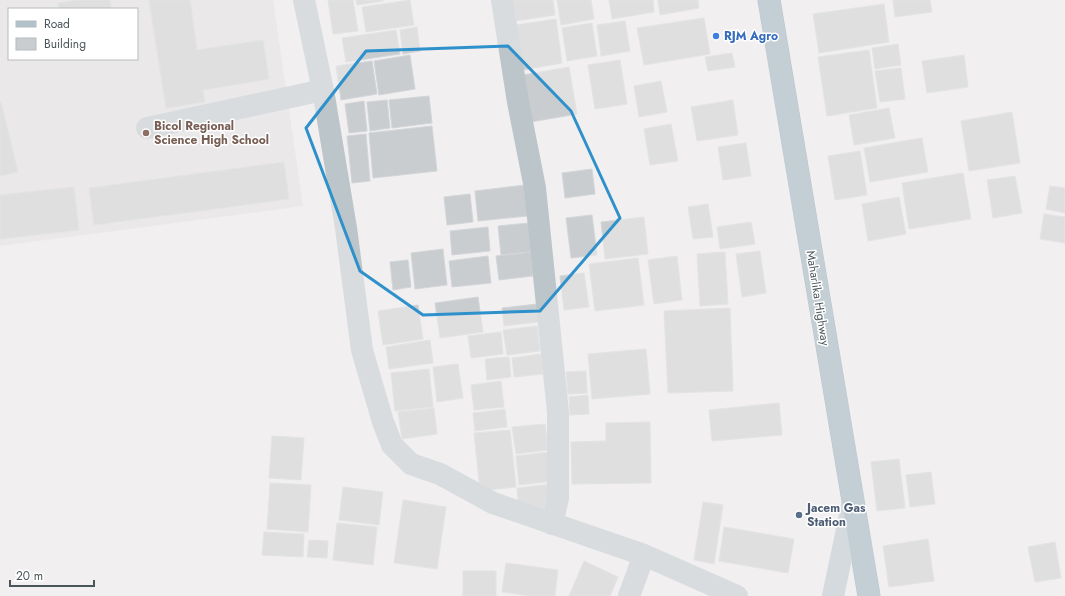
<svg xmlns="http://www.w3.org/2000/svg" width="1065" height="596" font-family="Jost,sans-serif">
<style>
.education{fill:#e2e0e0;fill-rule:evenodd}
.building{fill:#c9cdcf;stroke:#d3d6d9}
.lines{fill:none;stroke-linecap:round;stroke-linejoin:round}
.highway-casing{stroke:#7795a3;stroke-width:23}
.minor{stroke:#bcc5c9;stroke-width:22}
.major{stroke:#b1c2ca;stroke-width:22}
.highway{stroke:#8ca9b7;stroke-width:22}
.marked{fill:none;stroke:#2f91cb;stroke-width:3;stroke-linejoin:round}
.shop-dot{fill:#3f7fe0;stroke:#fff;stroke-width:1.5}
.education-dot{fill:#8d6e63;stroke:#fff;stroke-width:1.5}
.service-dot{fill:#5c6f8a;stroke:#fff;stroke-width:1.5}
.labels{text-anchor:middle;stroke-width:3;stroke-linejoin:round;paint-order:stroke}
.shop-label{font-size:12px;font-weight:bold;fill:#366cbe;stroke:#fff;text-anchor:start}
.education-label{font-size:12px;font-weight:bold;fill:#785e54;stroke:#fff;text-anchor:start}
.street-label{font-size:12px;fill:#495559;stroke:#fff}
.service-label{font-size:12px;font-weight:bold;fill:#4e5e75;stroke:#fff;text-anchor:start}
</style>
<rect width="100%" height="100%" fill="#f1efef"/>
<!-- education -->
<path class="education" d="M0 0H273L303 206 0 246ZM9 9H137V59H9Z"/>
<!-- building -->
<path class="building" d="M78 0H110L111 9H59L58 3Z
M149 0H190L197 50 263 40 269 79 203 90 205 102 166 108Z
M328 0H353L358 31 333 34Z
M356 0H383V1L357 5Z
M410 0 414 25 366 32 362 7Z
M513 0H553L555 15 516 21Z
M557 0H591L594 19 561 25Z
M609 0H653L654 12 612 19Z
M658 0H698L699 8 660 15Z
M893 0H930L932 12 895 17Z
M884 4 889 42 819 53 813 14Z
M704 18 710 54 644 65 637 28Z
M556 19 562 63 523 70 516 25Z
M625 21 630 51 601 56 597 25Z
M592 23 597 56 567 61 562 28Z
M417 27 420 51 403 54 400 30Z
M396 30 400 54 346 62 342 38Z
M898 44 901 65 875 69 872 48Z
M869 50 877 108 827 116 818 57Z
M732 53 735 67 708 71 705 57Z
M410 55 415 89 379 95 374 61Z
M964 55 968 87 927 93 922 61Z
M620 60 627 104 595 109 588 65Z
M372 61 377 94 341 100 336 66Z
M569 67 577 114 531 122 523 75Z
M901 68 905 99 880 102 875 71Z
M661 81 667 112 639 117 634 86Z
M429 96 432 123 392 128 389 100Z
M387 100 390 128 370 131 367 102Z
M733 100 738 135 697 141 691 107Z
M364 101 367 131 349 133 345 104Z
M1 102 18 172 0 176V103Z
M889 108 895 138 854 145 849 115Z
M1012 112 1020 163 969 171 961 121Z
M671 124 678 161 650 165 644 129Z
M432 126 437 171 373 178 369 133Z
M366 134 370 181 352 183 347 136Z
M922 138 928 172 870 182 864 148Z
M746 143 751 176 723 180 718 147Z
M860 151 867 195 835 200 828 156Z
M284 162 289 199 94 225 89 188Z
M592 169 595 194 565 198 562 173Z
M963 173 971 219 909 229 902 183Z
M1015 176 1022 213 993 218 987 180Z
M525 185 528 216 478 221 475 191Z
M1050 186 1065 188V213L1046 209Z
M74 187 79 230 0 239V195Z
M470 194 473 222 447 225 444 197Z
M899 197 906 234 868 241 862 204Z
M708 204 713 237 693 239 688 207Z
M1044 214 1065 217V243L1040 239Z
M592 215 597 255 571 258 566 218Z
M644 217 648 254 605 259 601 222Z
M751 222 755 244 720 249 717 227Z
M528 223 531 252 501 255 498 226Z
M488 227 490 251 452 255 450 231Z
M443 249 447 285 415 289 411 253Z
M760 251 766 293 742 297 736 254Z
M531 252 533 276 499 280 496 256Z
M725 252 728 304 700 306 697 254Z
M488 256 491 283 452 287 449 261Z
M677 256 682 300 654 304 648 260Z
M638 258 644 305 595 311 589 264Z
M408 260 411 287 393 290 390 262Z
M584 273 589 307 564 310 560 276Z
M478 297 483 332 440 338 435 303Z
M537 304 539 322 504 326 502 308Z
M418 305 423 339 383 345 378 311Z
M730 308 733 391 668 393 664 311Z
M537 326 540 351 507 355 503 330Z
M501 332 503 354 471 358 468 336Z
M430 340 433 363 389 369 386 347Z
M646 349 650 394 592 399 588 354Z
M541 354 543 374 514 377 512 358Z
M509 357 511 377 487 380 485 359Z
M458 364 463 398 437 402 433 367Z
M429 369 433 407 395 411 391 373Z
M586 371 587 393 568 394 566 372Z
M501 381 504 407 474 410 471 385Z
M588 395 589 414 570 415 569 397Z
M779 403 782 435 712 441 709 410Z
M434 408 437 434 402 439 398 412Z
M505 409 507 427 475 431 473 413Z
M650 422 651 483 572 484 571 442 606 441V423Z
M545 424 548 450 516 454 512 427Z
M510 430 516 487 480 491 474 433Z
M272 436 304 438 301 480 269 478Z
M550 452 553 481 519 485 516 456Z
M899 459 905 508 877 511 871 462Z
M931 472 935 504 910 507 906 475Z
M270 483 311 485 308 532 267 529Z
M552 484 544 509 518 501 517 488Z
M343 487 383 492 379 525 339 520Z
M403 500 446 507 437 569 394 563Z
M703 502 723 505 714 564 694 560Z
M337 523 377 527 373 565 333 560Z
M724 527 794 539 788 573 719 561Z
M264 532 304 534 303 557 262 555Z
M928 539 934 581 889 587 883 546Z
M309 540 328 541 327 558 307 557Z
M1055 542 1061 578 1035 582 1028 547Z
M584 561 618 577 610 596H569Z
M506 563 558 570 555 596H531L502 592Z
M463 571H496V596H463Z"/>
<g class="lines">
<defs>
<path id="highway" d="M769 0 869 596"/>
</defs>
<!-- highway casing -->
<use href="#highway" class="highway-casing"/>
<!-- minor -->
<path class="minor" d="M304 0 323 90 346 228 362 350 383 422 392 445 411 464 440 474 493 503 644 555 737 596
M502 0 518 102 535 188 558 412V498L552 524
M147 128 323 90
M629 596 644 555"/>
<!-- major -->
<path class="major" d="M833 596 852 506"/>
<!-- highway -->
<use href="#highway" class="highway"/>
</g>
<!-- marked area -->
<path d="M0 0H1065V596H0ZM508 46 571 111 620 218 540 311 423 315 360 271 306 128 366 51Z" fill="#f1efef" fill-opacity=".55" fill-rule="evenodd"/>
<path class="marked" d="M508 46 571 111 620 218 540 311 423 315 360 271 306 128 366 51Z"/>
<!-- markers -->
<circle class="shop-dot" cx="716" cy="36" r="4"/>
<circle class="education-dot" cx="146" cy="133" r="4"/>
<circle class="service-dot" cx="799" cy="515" r="4"/>
<g class="labels">
<!-- shop labels -->
<g class="shop-label">
<text x="724" y="40">RJM Agro</text>
</g>
<!-- education labels -->
<g class="education-label">
<text x="154" y="130">Bicol Regional<tspan x="154" dy="14">Science High School</tspan></text>
</g>
<!-- street labels -->
<g class="street-label">
<text transform="translate(818 298) rotate(81)" y="4">Maharlika Highway</text>
</g>
<!-- service labels -->
<g class="service-label">
<text x="807" y="512">Jacem Gas<tspan x="807" dy="14">Station</tspan></text>
</g>
</g>
<!-- legend -->
<rect x="8" y="8" width="130" height="52" fill="#ffffff" stroke="#b6bbbd"/>
<rect x="16" y="21" width="20" height="6" fill="#b1c2ca" stroke="#b6bbbd"/>
<text x="44" y="28" font-size="12" fill="#495559">Road</text>
<rect x="16" y="38" width="20" height="12" fill="#c9cdcf" stroke="#b6bbbd"/>
<text x="44" y="48" font-size="12" fill="#495559">Building</text>
<!-- scale -->
<path d="M10 580v6h84v-6" fill="none" stroke="#495559" stroke-width="2"/>
<text x="16" y="580" font-size="12" fill="#495559" stroke="#ffffff" stroke-width="3" paint-order="stroke">20 m</text>
</svg>
